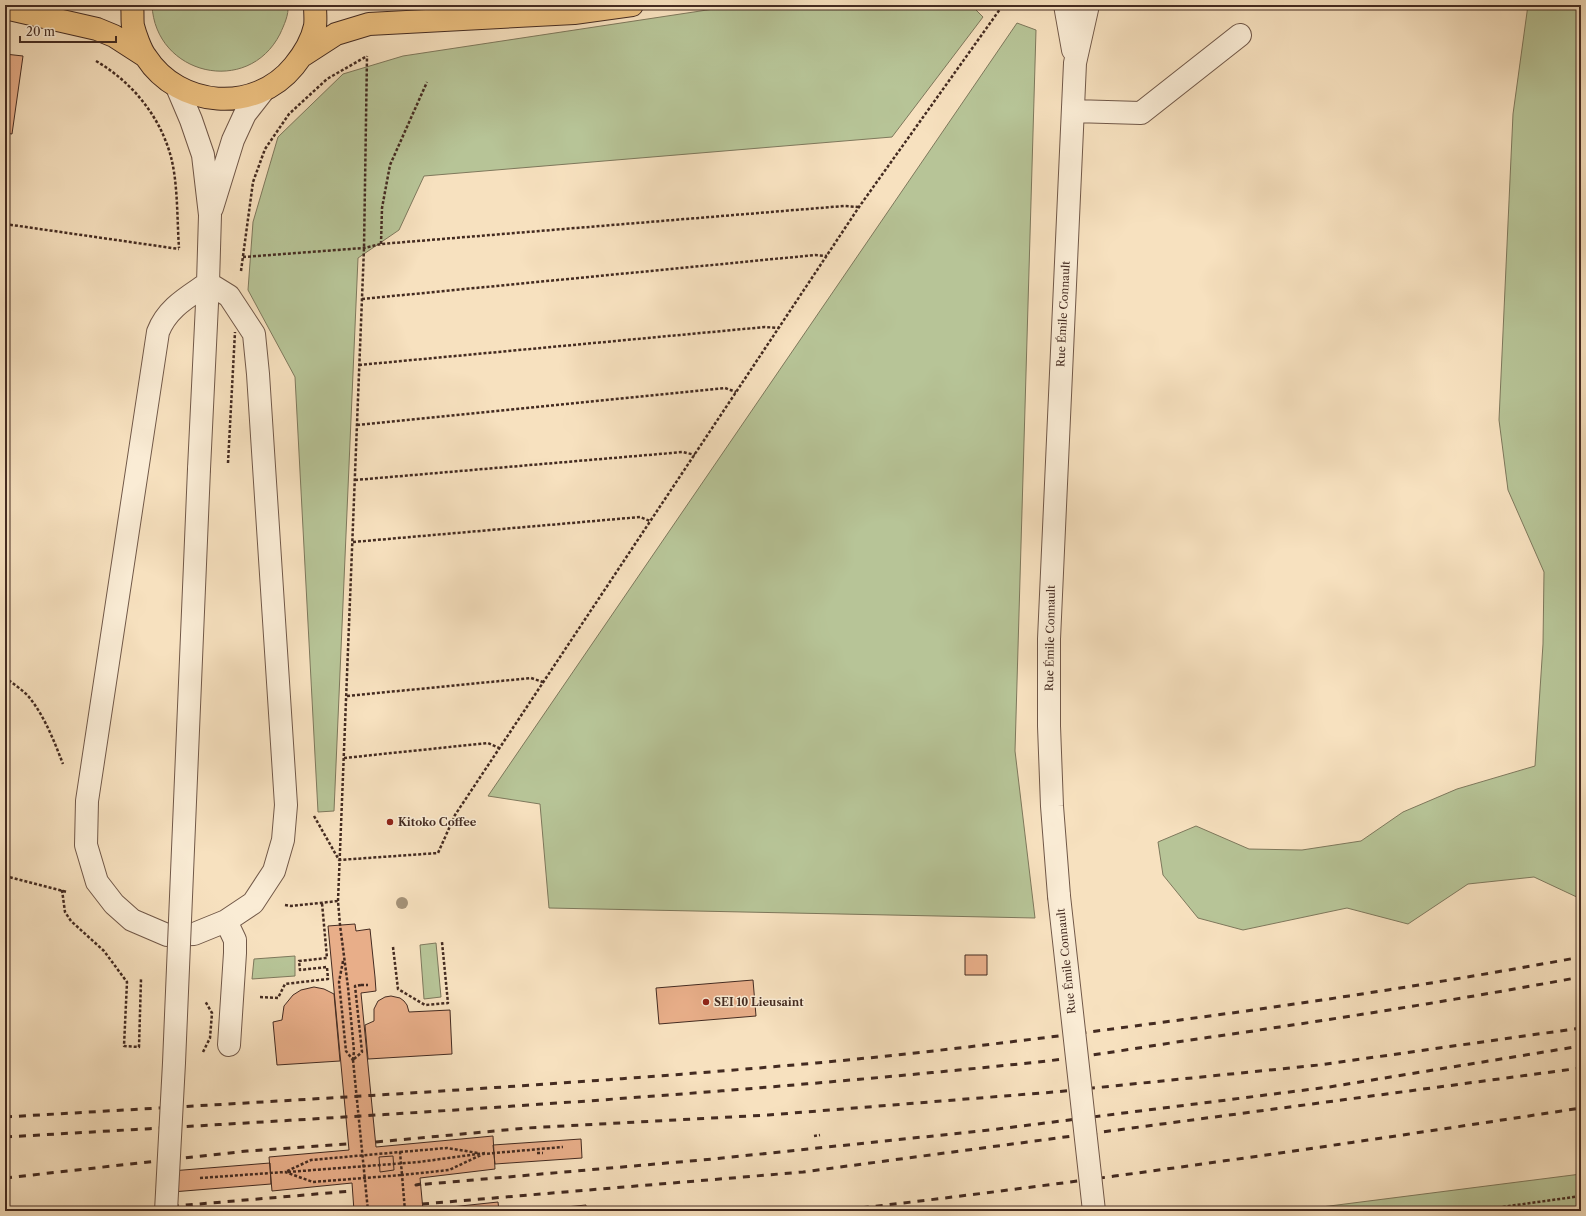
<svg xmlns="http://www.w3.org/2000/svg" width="1586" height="1216" font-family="'Libre Caslon Text',serif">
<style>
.green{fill:#b7c497;stroke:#7e785c}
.building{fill:#e8ae89;stroke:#442b21}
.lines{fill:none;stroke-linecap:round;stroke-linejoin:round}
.minor-casing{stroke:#715848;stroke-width:24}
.major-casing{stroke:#442b21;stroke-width:24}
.path{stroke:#442b21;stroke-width:2.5;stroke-dasharray:3 2;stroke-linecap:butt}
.minor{stroke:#faecd5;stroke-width:22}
.major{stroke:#ecc080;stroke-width:22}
.rail{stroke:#442b21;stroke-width:3;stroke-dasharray:7 7;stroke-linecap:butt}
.minor-bridge-casing{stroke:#715848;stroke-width:24;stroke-linecap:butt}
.path-bridge{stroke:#442b21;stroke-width:2.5;stroke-dasharray:3 2;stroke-linecap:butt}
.minor-bridge{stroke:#faecd5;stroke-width:22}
.tree{fill:#a49278}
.poi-dot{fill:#8f2418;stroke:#faecd5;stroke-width:1.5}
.labels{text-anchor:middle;stroke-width:3;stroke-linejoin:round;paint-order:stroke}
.street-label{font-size:11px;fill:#442b21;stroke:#faecd5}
.poi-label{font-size:11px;font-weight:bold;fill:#442b21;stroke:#faecd5;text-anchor:start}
</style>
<rect width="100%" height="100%" fill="#f7e1bf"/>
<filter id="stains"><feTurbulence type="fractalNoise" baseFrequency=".005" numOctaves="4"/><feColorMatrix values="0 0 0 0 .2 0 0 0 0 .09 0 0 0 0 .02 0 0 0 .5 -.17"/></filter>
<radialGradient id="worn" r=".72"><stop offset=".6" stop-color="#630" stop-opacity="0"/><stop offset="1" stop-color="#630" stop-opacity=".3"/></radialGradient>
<!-- green -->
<path class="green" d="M152 5H288C289 15 284 25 280 34 248 97 155 75 152 5Z
M740 5H971L983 17 892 137 424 176 399 230 358 258 334 811 318 812 295 377 248 290 253 222 278 137 343 74 403 56Z
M1528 5H1581V899L1534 877 1468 884 1408 924 1347 908 1243 930 1198 918 1163 875 1158 842 1196 826 1249 849 1302 850 1361 841 1403 812 1457 789 1535 766 1543 644 1544 572 1508 490 1499 420 1513 114Z
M1017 23 1036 30 1015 751 1035 918 549 908 540 804 488 796Z
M436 943 441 997 424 999 420 945Z
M295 956V976L252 979 254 959Z
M1581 1174V1211H1298V1210Z"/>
<!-- building -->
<path class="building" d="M5 54 23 56 12 134 5 133Z
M355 924 356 931 370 929 375 977 376 991 361 993 376 1147 493 1136 495 1169 420 1178 423 1210 498 1202 499 1211H354L352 1183 272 1191 269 1157 349 1150 328 926Z
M965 955H987V975H965Z
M753 980 756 1016 659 1024 656 988Z
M314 987 324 989 334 994 340 1061 277 1065 273 1022 282 1020 284 1006 293 995 301 990Z
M391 996 400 998 404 1001 407 1005 409 1012 450 1010 452 1054 368 1059 365 1025 374 1021V1009L378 1001 385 997Z
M581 1139 582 1158 495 1164 493 1145Z
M393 1156 394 1170 380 1172 379 1157Z
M270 1163 271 1184 172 1192 171 1171Z
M586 1205V1211H525Z"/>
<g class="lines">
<defs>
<path id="minor" d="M1065 5 1073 50
M177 87 191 120 203 155 210 215 208 283 199 469
M1073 111 1141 113 1240 35
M212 208 233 140 245 114 263 91
M208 283 229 296 254 334 258 374 286 805 283 840 274 871 253 903 226 921 194 934 167 935 132 920 114 904 97 882 86 845 87 801 158 332C167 308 188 297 208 283Z
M1059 896 1052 806 1049 726V639L1075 63 1088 5
M226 921 235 940V953L229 1045"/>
<path id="major" d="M132 5C133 12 132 20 133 26 135 34 141 51 146 57 179 108 255 114 294 66 303 55 312 40 315 26 316 20 315 12 315 5
M5 8 97 29 114 36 145 56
M302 56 336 34 369 24 574 13 632 5"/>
</defs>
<!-- minor casing -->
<use href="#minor" class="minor-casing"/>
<!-- major casing -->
<use href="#major" class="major-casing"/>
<!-- path -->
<path class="path" d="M96 61C132 82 160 116 171 157 178 184 177 220 179 248
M5 224 179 249
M381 244 382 208 390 165 427 82
M243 257 364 248 381 244 844 206 859 207
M241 271 253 182 265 149 289 114 327 79 367 56
M362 299 815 255 827 256
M359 365 765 327 779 328
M357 425 725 388 736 392
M355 480 683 452 695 455
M353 542 640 517 650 521
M5 677C13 684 23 690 29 697 45 717 54 741 63 764
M347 696 531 678 543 682
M344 758 488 743 499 748
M314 816 339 860 438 853 455 815 859 207 1003 5
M5 876 67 892
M62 890 65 912 71 921 104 951 127 982 124 1046 139 1047 141 979
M285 905 291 906 338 901
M393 947 398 989 425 1005 448 1003 442 942
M343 961 339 982 346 1051 353 1060
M361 985H368
M260 997 278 998 285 984 328 979 327 967 300 970 299 961 327 958 322 903
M354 1059 362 1052 355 986 361 985
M353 1060 354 1051 348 987 340 925 338 901 364 248 367 56
M814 1136 820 1135
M400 1152 447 1148 478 1153
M537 1153H543
M288 1172 419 1162 485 1153
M200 1178 285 1172 313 1182 402 1175 400 1152 311 1160 285 1172
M405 1211 402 1175 449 1170 483 1154 563 1147
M1473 1211 1581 1196"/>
<!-- minor -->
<use href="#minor" class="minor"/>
<!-- major -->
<use href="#major" class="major"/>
<!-- rail -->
<path class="rail" d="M5 1117C275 1101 546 1087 816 1063 935 1052 1053 1037 1172 1021 1309 1003 1445 982 1581 957
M5 1137C350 1117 695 1098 1038 1062 1093 1056 1148 1046 1204 1038 1330 1020 1456 1000 1581 977
M376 1142 527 1128 768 1115 1054 1092 1319 1065 1581 1028
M5 1178 247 1151 348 1144
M421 1184 416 1185 713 1159 990 1130 1329 1087 1581 1046
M422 1204 803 1172 1581 1068
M116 1211 352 1191
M344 1211 354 1210
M834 1211C1083 1183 1332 1146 1581 1108"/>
<defs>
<path id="minor-bridge" d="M1059 896 1094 1211
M166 1211 174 1063 199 469"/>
</defs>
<!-- minor-bridge casing -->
<use href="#minor-bridge" class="minor-bridge-casing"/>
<!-- path-bridge -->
<path class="path-bridge" d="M228 463 235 332
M203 1052 210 1038 212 1013 205 1001
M353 1060 368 1211"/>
<!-- minor-bridge -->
<use href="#minor-bridge" class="minor-bridge"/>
</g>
<!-- trees -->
<circle class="tree" cx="402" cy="903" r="6"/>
<!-- markers -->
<g class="poi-dot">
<circle cx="390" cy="822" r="4"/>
<circle cx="706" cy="1002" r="4"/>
</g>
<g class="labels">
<!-- street labels -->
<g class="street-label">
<text transform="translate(1063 314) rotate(-87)" y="4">Rue Émile Connault</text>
<text transform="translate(1050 638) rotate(-89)" y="4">Rue Émile Connault</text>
<text transform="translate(1066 961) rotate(-96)" y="4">Rue Émile Connault</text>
</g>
<!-- poi labels -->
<g class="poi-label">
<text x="398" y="826">Kitoko Coffee</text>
<text x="714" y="1006">SEI 10 Lieusaint</text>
</g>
</g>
<!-- margin -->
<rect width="1586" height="1216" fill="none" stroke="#f7e1bf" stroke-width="20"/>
<rect x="6" y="6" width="1574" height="1204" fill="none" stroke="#442b21" stroke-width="2"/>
<rect x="10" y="10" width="1566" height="1196" fill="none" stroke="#442b21"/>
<!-- scale -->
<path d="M20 36v6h96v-6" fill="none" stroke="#442b21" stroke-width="2"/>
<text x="26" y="36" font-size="12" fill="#442b21" stroke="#faecd5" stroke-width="3" paint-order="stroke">20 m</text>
<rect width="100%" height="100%" filter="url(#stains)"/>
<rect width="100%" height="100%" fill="url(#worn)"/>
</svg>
